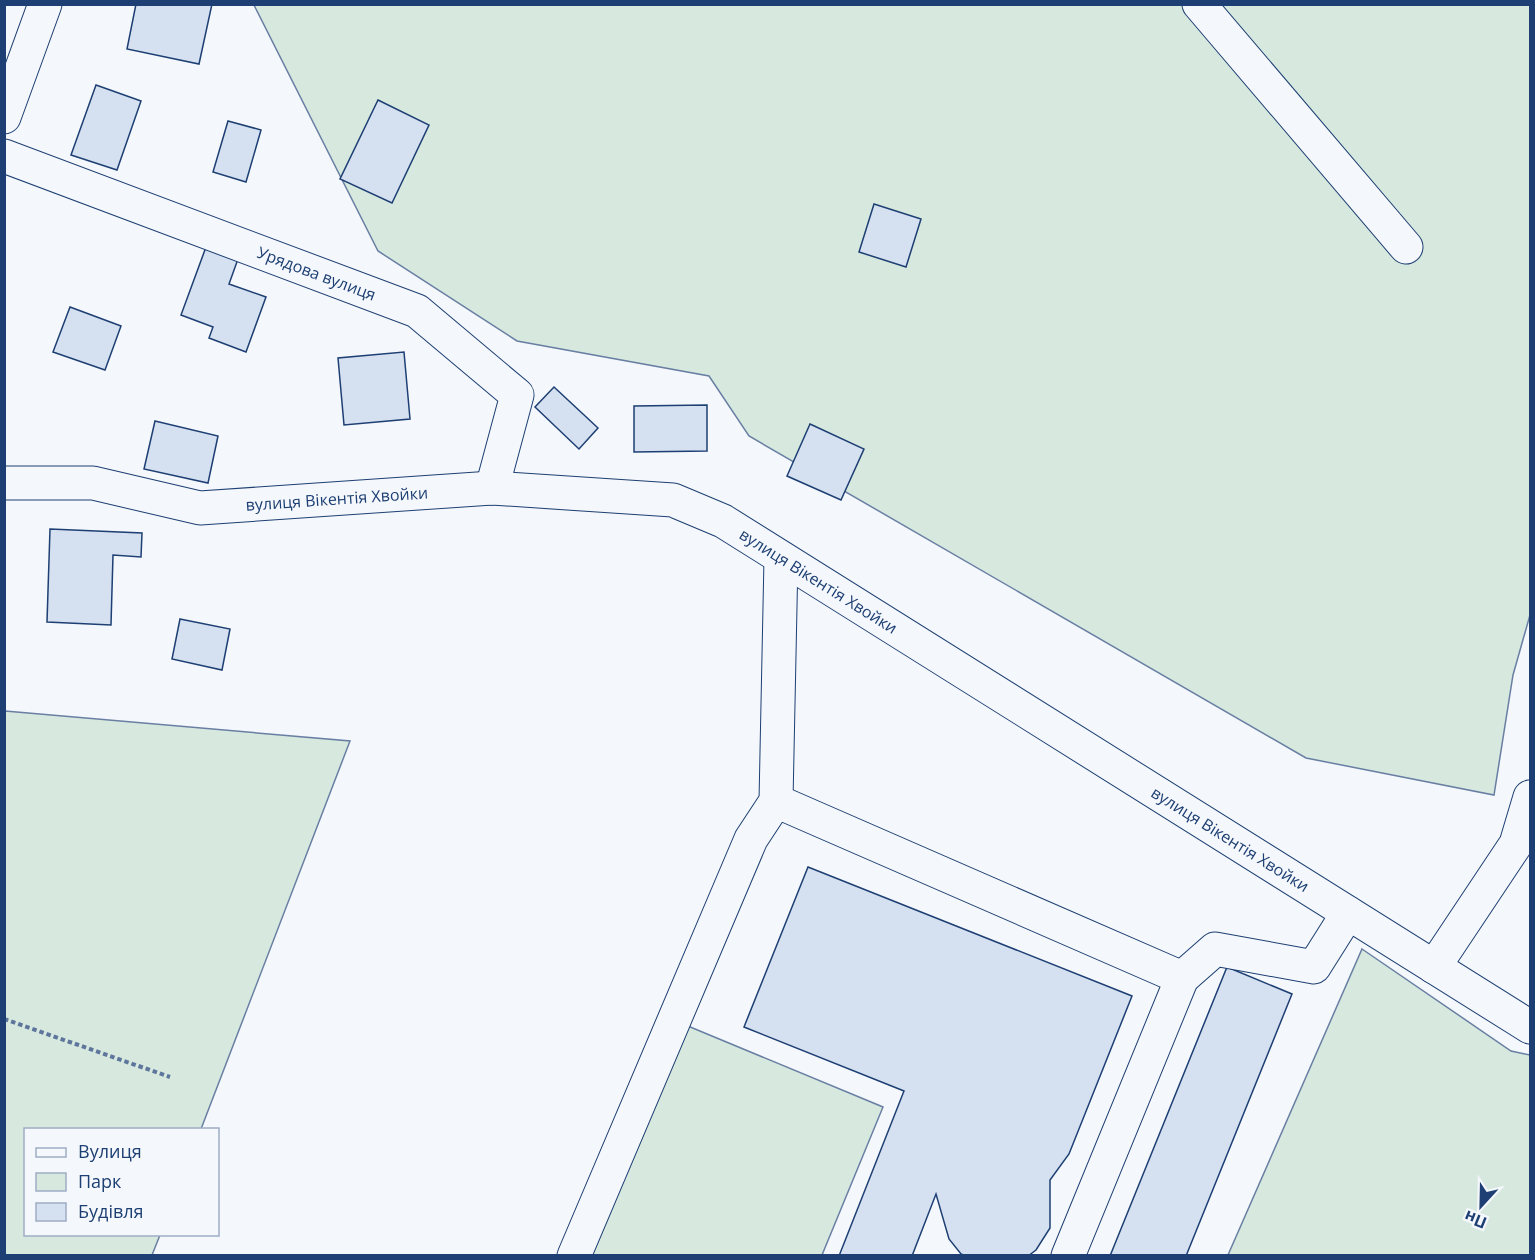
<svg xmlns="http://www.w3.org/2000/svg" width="1535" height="1260" font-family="'Open Sans',sans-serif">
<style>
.green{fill:#d7e8df;stroke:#687fa3;stroke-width:1.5}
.building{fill:#d5e0f0;stroke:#1d3f73;stroke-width:1.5}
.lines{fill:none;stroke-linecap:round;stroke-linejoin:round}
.minor-casing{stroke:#1d3f73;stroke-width:35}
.path{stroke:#5e769c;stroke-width:4;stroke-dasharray:4.5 3;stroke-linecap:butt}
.minor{stroke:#f4f7fb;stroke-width:33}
.labels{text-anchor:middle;stroke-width:4.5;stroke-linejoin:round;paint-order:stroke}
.street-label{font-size:16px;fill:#1d3f73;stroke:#f4f7fb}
</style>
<rect width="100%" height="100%" fill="#f4f7fb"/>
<!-- green -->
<path class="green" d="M254 5H1530V615L1513 675 1494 795 1306 758 749 436 709 376 517 341 378 251Z
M5 711 350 741 201 1129 26 1130V1234L160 1235 152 1255H5Z
M1362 949 1511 1051 1530 1055V1255H1228Z
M683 1024 883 1107 822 1255 587 1256Z"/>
<!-- building -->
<path class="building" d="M136 4H212L199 64 127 49Z
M96 85 141 101 117 170 71 155Z
M378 100 429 125 392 203 340 179Z
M228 121 261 130 246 182 213 172Z
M874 204 921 219 906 267 859 252Z
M206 247 238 259 229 284 266 297 246 352 209 338 213 327 181 315Z
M70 307 121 326 105 370 53 352Z
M404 352 410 419 344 425 338 358Z
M554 387 598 428 579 449 535 407Z
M707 405V451L634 452V406Z
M155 421 218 436 208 483 144 469Z
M810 424 864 449 841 500 787 476Z
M50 529 142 533 141 557 113 555 111 625 47 622Z
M180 619 230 629 222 670 172 659Z
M808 867 1132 996 1069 1154 1050 1180V1228L1036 1250 1028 1256H966L961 1254 949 1239 936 1194 912 1256H839L904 1091 744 1027Z
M1227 967 1292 994 1186 1256H1110Z"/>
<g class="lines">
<defs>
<g id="minor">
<path d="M1199 4 1406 247"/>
<path d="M4 117 45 4"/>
<path id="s1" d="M4 156 417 311 517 395 492 488"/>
<path id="s2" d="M4 483H93L200 508 492 488 673 500 723 521 1530 1027"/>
<path d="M776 801 1182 978 1068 1256"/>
<path d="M1434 967 1516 844 1530 797"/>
<path d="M1182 978 1215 949 1314 967 1348 913"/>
<path d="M574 1256 751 839 776 801 781 558"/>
</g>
</defs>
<!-- minor casing -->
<use href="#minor" class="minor-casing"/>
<!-- path -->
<path class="path" d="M4 1019 170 1077"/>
<!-- minor -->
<use href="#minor" class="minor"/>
</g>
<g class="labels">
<!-- street labels -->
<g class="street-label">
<text dy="6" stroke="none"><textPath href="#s1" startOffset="334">Урядова вулиця</textPath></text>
<text dy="6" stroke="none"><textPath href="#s2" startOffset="336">вулиця Вікентія Хвойки</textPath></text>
<text dy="6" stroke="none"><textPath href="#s2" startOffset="840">вулиця Вікентія Хвойки</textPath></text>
<text dy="6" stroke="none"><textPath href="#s2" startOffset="1326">вулиця Вікентія Хвойки</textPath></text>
</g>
</g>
<!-- border -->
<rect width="1535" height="1260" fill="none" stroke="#1d3f73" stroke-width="12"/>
<!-- legend -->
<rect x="24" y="1128" width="195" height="108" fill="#f4f7fb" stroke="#9eadc5" stroke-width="1.5"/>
<rect x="36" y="1148" width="30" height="9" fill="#f4f7fb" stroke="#9eadc5" stroke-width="1.5"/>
<text x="78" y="1158" font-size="18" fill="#1d3f73">Вулиця</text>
<rect x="36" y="1173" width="30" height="18" fill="#d7e8df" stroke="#9eadc5" stroke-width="1.5"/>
<text x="78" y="1188" font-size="18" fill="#1d3f73">Парк</text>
<rect x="36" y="1203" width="30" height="18" fill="#d5e0f0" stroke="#9eadc5" stroke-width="1.5"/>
<text x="78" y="1218" font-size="18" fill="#1d3f73">Будівля</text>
<!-- north arrow -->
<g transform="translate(1481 1206) rotate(202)" stroke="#f4f7fb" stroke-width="4.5" paint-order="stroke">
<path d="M0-4.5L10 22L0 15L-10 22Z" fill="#1d3f73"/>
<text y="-9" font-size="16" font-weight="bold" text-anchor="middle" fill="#1d3f73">Пн</text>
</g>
</svg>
